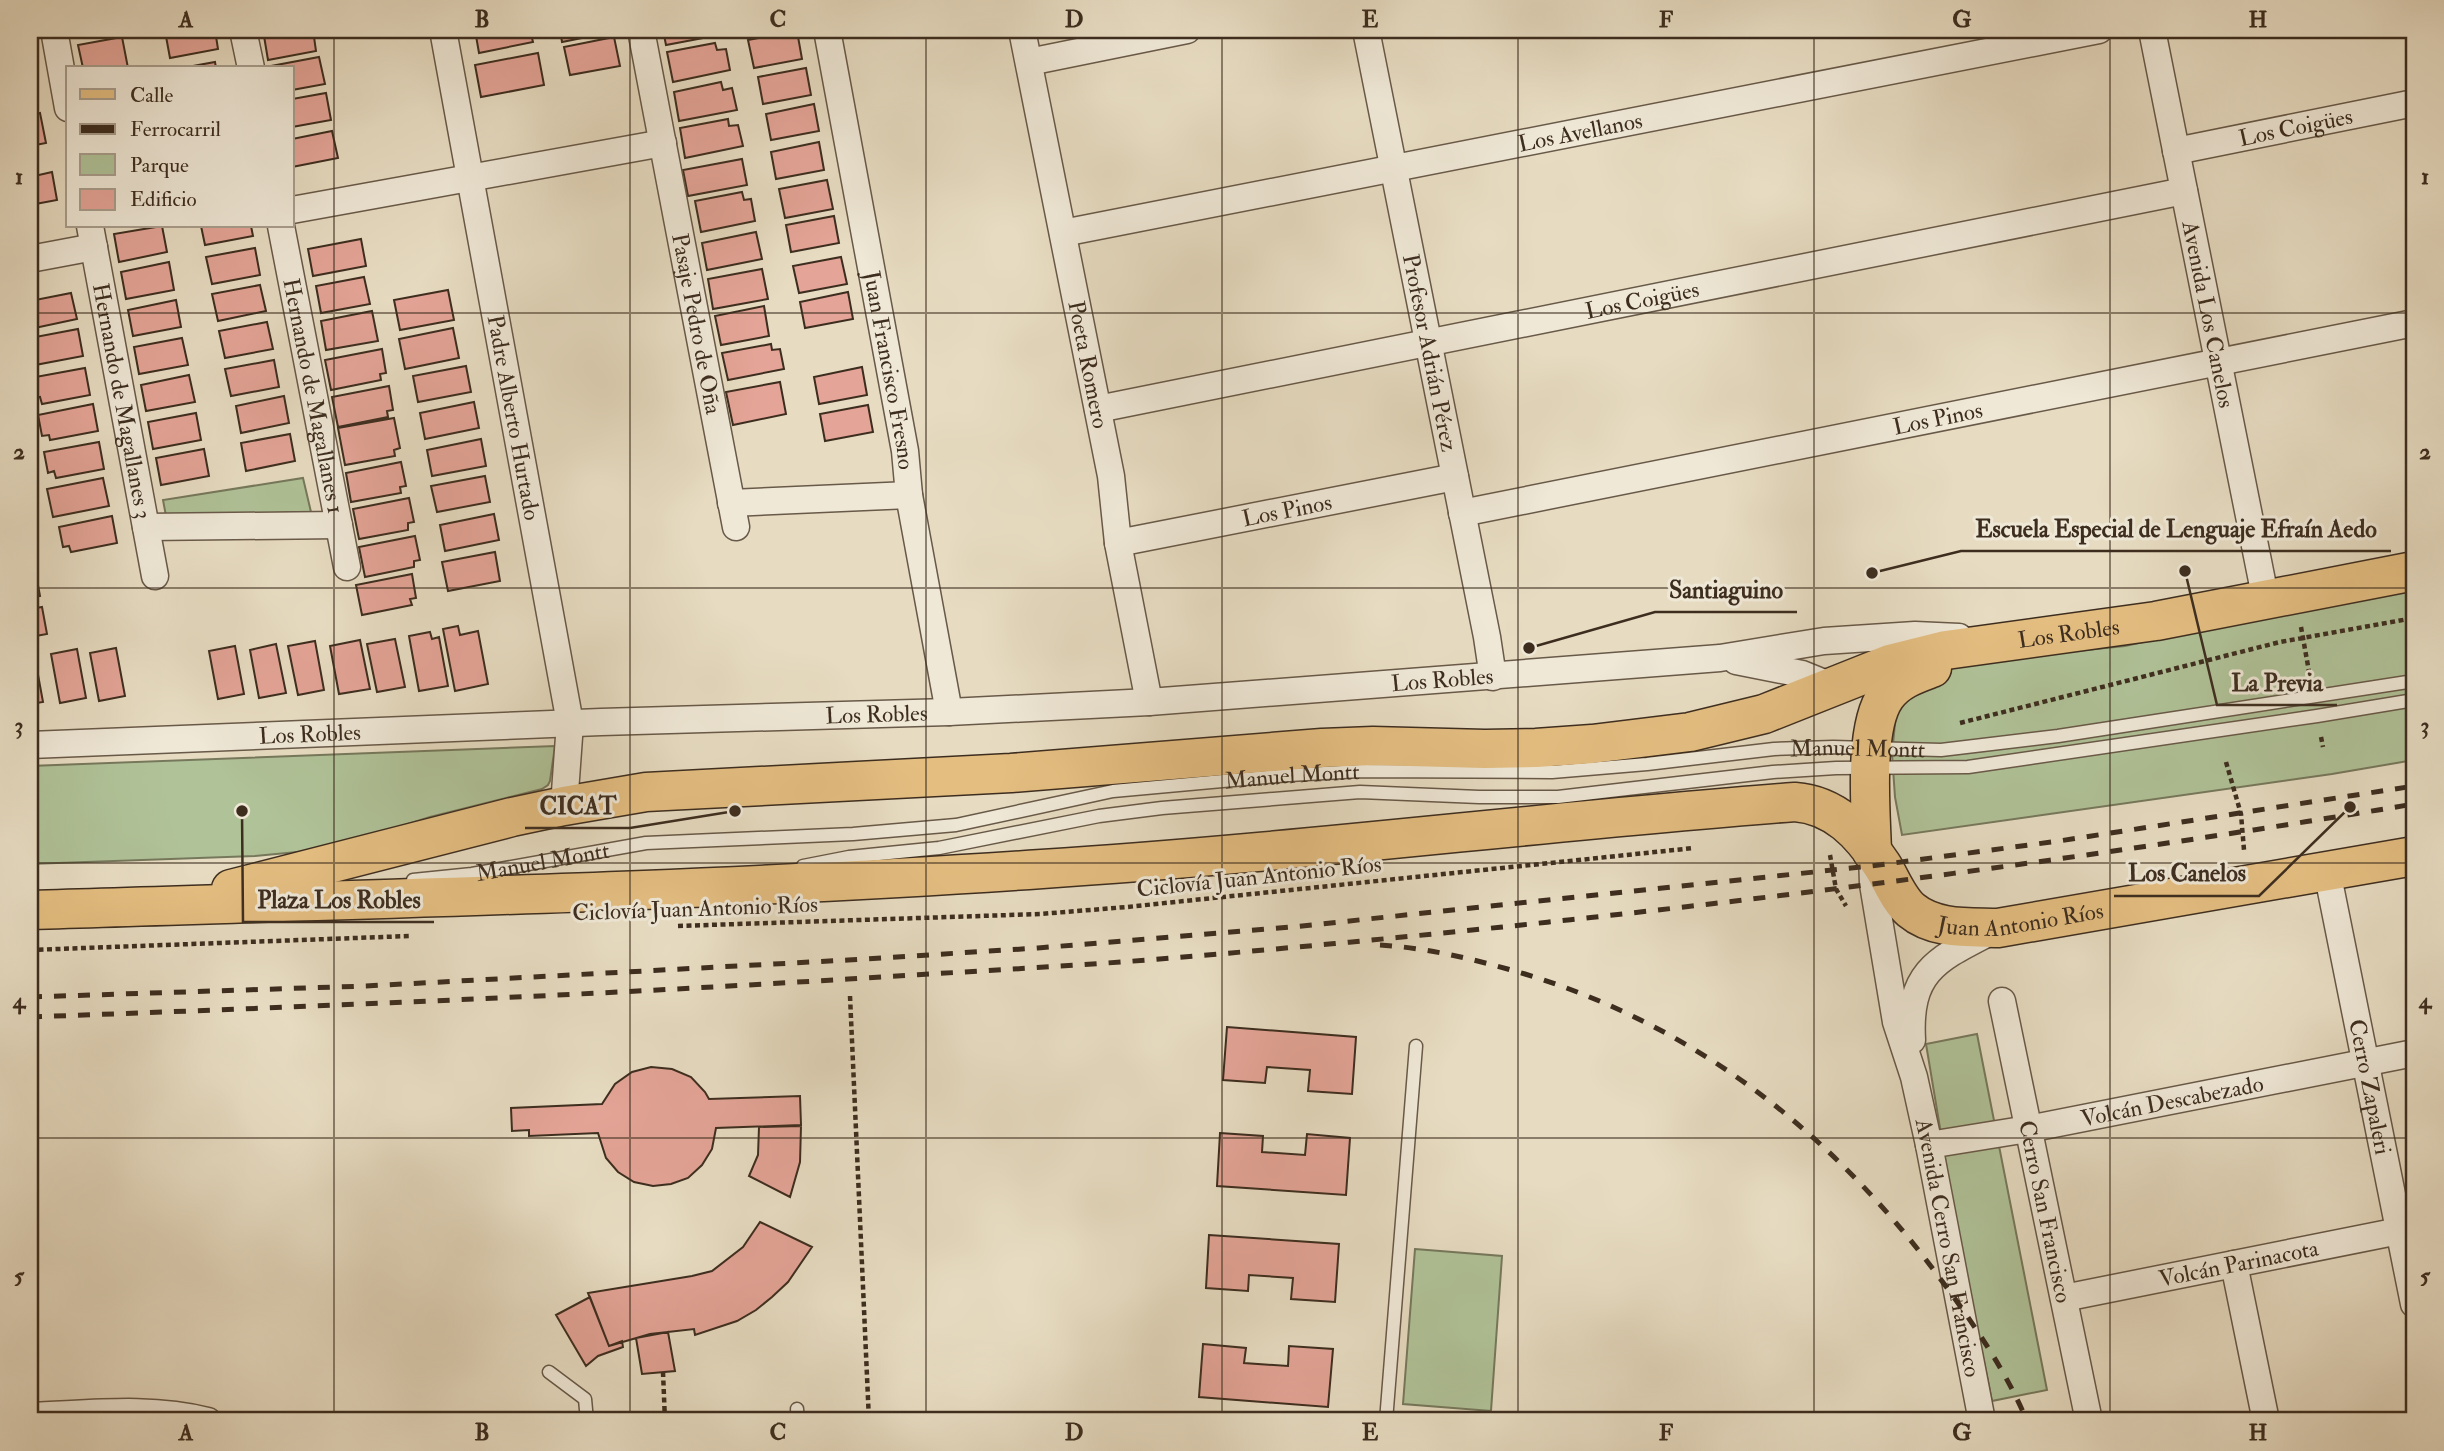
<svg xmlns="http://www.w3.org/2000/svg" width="2444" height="1451" font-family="'IM FELL Double Pica',serif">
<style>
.green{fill:#b0c298;stroke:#76785c;stroke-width:2}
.building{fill:#e4a497;stroke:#3d2d1f;stroke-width:2}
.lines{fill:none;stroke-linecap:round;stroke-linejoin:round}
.service-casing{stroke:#685948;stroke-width:15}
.minor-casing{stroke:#685948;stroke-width:29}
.primary-casing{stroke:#3d2d1f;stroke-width:41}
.path{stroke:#3d2d1f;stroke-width:4.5;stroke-dasharray:5 3.5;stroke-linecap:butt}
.service{stroke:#efe8d7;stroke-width:12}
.minor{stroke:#efe8d7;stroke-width:26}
.primary{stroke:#e4be81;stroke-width:38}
.rail{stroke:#3d2d1f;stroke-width:5;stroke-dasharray:12 12;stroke-linecap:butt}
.grid{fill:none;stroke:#3d2d1f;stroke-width:2;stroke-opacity:0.55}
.labels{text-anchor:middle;stroke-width:6;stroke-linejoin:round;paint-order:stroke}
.street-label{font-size:23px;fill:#3d2d1f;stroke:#efe8d7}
.leader{fill:none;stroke:#3d2d1f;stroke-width:2.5}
.callout-dot{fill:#3d2d1f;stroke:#efe8d7;stroke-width:2.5}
.callout-label{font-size:24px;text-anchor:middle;font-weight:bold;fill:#3d2d1f;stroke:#efe8d7;stroke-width:6;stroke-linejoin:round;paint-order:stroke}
.neatline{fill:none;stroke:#3d2d1f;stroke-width:2.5}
.grid-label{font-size:23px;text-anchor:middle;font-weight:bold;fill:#3d2d1f}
</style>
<rect width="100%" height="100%" fill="#e7dcc2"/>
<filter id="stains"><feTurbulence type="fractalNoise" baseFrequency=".00286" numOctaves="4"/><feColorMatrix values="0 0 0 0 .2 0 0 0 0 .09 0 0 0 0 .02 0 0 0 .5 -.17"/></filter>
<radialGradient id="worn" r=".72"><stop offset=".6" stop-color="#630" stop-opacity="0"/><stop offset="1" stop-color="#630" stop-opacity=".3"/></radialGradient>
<!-- green -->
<path class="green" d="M303 478 311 512 166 516 163 500Z
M2414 583V760L2332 774 1902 835 1895 797 1892 754 1898 693 1925 673 2007 658 2125 646Z
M555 746 550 781 548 785 542 789 430 817 329 849 255 856 30 864V766Z
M1977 1034 2047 1390 1992 1401 1957 1230 1926 1044Z
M1415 1249 1502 1256 1491 1411 1403 1404Z"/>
<!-- building -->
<path class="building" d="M75 30H106L77 36Z
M171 30H215L218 49 170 58 165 31Z
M263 30H313L316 51 268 60Z
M475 30H530L533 42 479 53Z
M560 30H612V32L562 42Z
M663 30H713L714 36 666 45Z
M797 31 802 59 754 68 748 40Z
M122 37 128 68H83L78 45Z
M614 37 620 66 570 75 564 47Z
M715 43 717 50 726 49 730 70 673 82 667 52Z
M538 53 544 85 481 97 475 65Z
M319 57 325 84 292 90V68H272L271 66Z
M215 62 216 68H182Z
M30 68H32L37 94 30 96Z
M806 68 811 95 763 104 758 77Z
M721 82 723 90 732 88 737 110 679 121 674 92Z
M326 93 331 120 292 127V99Z
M814 104 819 131 771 140 766 114Z
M30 106 31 115 40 113 46 143 30 146Z
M728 119 729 126 738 125 743 146 685 158 680 128Z
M332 131 338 158 292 167V139Z
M819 142 824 170 776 179 771 152Z
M742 159 747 185 688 196 683 170Z
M52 172 57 200 30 205V177Z
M827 180 833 209 785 218 779 189Z
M742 192 744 200 751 199 755 221 701 232 695 201Z
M834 216 839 243 791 252 786 225Z
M162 226 167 252 119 262 114 234Z
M201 226H251L253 236 205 245Z
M756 232 762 259 707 270 702 243Z
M361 239 366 266 313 276 308 249Z
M255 248 260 275 212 284 206 257Z
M841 257 847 284 799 293 793 266Z
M169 262 174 290 126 299 121 272Z
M762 269 768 299 713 309 708 279Z
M364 277 370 304 321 313 316 286Z
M260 285 266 311 218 321 212 294Z
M448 290 454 320 400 330 394 300Z
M848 292 853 319 805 328 800 302Z
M71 293 77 319 30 329V301Z
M176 300 181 327 133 336 128 310Z
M764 306 769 336 721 345 715 316Z
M372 311 378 341 326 350 321 321Z
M267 322 273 349 225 358 219 331Z
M453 328 459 358 405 369 399 339Z
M78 329 83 356 35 365 33 359 30 360V338Z
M182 338 188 365 139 374 134 347Z
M771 344 772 350 780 349 784 369 728 380 722 353Z
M382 349 386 373 380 374 381 380 331 390 325 360Z
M274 360 279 387 231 396 225 369Z
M466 366 471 392 418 402 413 376Z
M862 367 867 395 819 404 814 377Z
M85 368 90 395 42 404 40 397 34 398 30 378Z
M189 375 195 402 146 411 141 385Z
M780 382 786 414 733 425 726 392Z
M389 386 393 410 387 411 388 417 338 427 332 397Z
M284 396 289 423 241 433 236 406Z
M474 402 479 428 425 439 420 413Z
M93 404 98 431 50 440 49 435 42 436 38 415Z
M868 405 873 432 825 441 820 414Z
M196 413 201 440 153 449 148 422Z
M394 418 400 448 394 450 395 456 345 465 338 428Z
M290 434 295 461 246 471 241 443Z
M481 439 486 466 432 476 427 450Z
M99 442 104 469 56 478 54 471 48 473 44 452Z
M204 449 209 476 161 485 156 458Z
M401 462 406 486 400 487 401 493 351 502 346 473Z
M485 476 490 502 437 512 431 486Z
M103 478 109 506 53 517 47 489Z
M409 498 414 522 408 523V530L359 539 353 509Z
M494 514 499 540 445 551 440 525Z
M112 516 117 543 71 552 69 546 63 547 59 527Z
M415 536 420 560 414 561V567L365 577 359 547Z
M495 552 500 581 448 591 442 562Z
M35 569 40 596 30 598V570Z
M412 574 416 598 410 599 412 605 362 615 356 585Z
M42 607 47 634 30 637V609Z
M458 626 460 635 478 631 488 684 455 691 443 629Z
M430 632 432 639 439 637 448 686 419 691 409 636Z
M395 639 405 687 377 692 367 644Z
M360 640 370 689 339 694 330 646Z
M315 641 324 690 298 695 288 646Z
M276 644 286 693 259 698 250 650Z
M235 646 244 694 218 699 209 651Z
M116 648 125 696 99 701 90 653Z
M77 649 86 698 60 703 51 654Z
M34 653 43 702 30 704V654Z
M1227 1027 1356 1037 1352 1094 1308 1091 1310 1070 1267 1067 1265 1083 1223 1080Z
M651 1067 672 1069 691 1077 705 1092 709 1099 800 1096 801 1125 716 1128 712 1149 702 1165 688 1178 671 1184 653 1186 634 1182 618 1172 606 1158 598 1133 529 1136V1130L512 1131 511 1108 602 1104 615 1084 632 1072Z
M801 1126 800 1162 790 1197 749 1176 758 1155 759 1127Z
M1220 1133 1263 1136 1262 1152 1305 1155 1307 1134 1350 1138 1346 1195 1217 1186Z
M760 1222 812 1247 788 1282 772 1297 756 1310 737 1321 695 1335 694 1329 650 1334 609 1346 588 1293 692 1276 712 1271 743 1247Z
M1209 1235 1339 1244 1335 1302 1291 1299 1293 1278 1249 1275 1248 1291 1206 1288Z
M590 1297 609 1346 622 1341 623 1347 598 1356 586 1366 556 1315Z
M668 1332 675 1371 642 1374 636 1338Z
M1203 1344 1246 1348 1244 1363 1288 1366 1289 1346 1333 1349 1328 1407 1199 1397Z"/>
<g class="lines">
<defs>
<g id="service">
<path d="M803 866 849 857 939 848 1099 816 1162 808 1360 792 1479 797H1558L1773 772 1836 768 1968 767 2317 716 2414 700"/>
<path id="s1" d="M413 880 472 874 646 843 853 834 956 825 1113 791 1289 775 1360 771 1552 772 1647 764 1774 749 1833 747 1941 750 2058 736 2414 681"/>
<path d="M549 1372 585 1399 587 1421"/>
<path d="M797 1409 798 1421"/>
<path d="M1386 1421 1416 1046"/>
</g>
<g id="minor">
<path d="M54 30 68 108"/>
<path d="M243 30 251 68"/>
<path id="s2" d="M443 30 570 723 564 806"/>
<path id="s3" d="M641 30 736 527"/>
<path id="s4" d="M827 30 905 451 909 495 949 712"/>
<path id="s5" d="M1022 30 1111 476 1118 543 1149 702"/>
<path id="s6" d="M1366 30 1487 637 1493 677"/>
<path id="s7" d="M2152 30 2266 601"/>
<path d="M1029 62 1187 30"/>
<path id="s8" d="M2176 151 2414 103"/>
<path d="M292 210 663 143"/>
<path id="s9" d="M90 226 155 576"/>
<path id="s10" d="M281 226 347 567"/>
<path id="s11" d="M1063 233 2099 30"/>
<path d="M30 259 94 247"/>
<path id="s12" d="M1098 409 2184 191"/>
<path d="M731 503 909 495"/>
<path id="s13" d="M1462 513 2414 323"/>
<path d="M146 527 339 525"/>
<path id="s14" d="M1118 543 1455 477"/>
<path d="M1736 661 1802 674 1834 687"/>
<path id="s15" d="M30 745 601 722 949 712 1149 702 1720 658 1824 641 1915 635 1959 637"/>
<path id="s16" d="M1872 854 1873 884 1896 1022 1914 1077 1929 1145 1982 1421"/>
<path id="s17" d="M2327 871 2414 1304"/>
<path id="s18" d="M2002 1001 2089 1421"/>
<path d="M1912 1040C1908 970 1938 959 1994 930"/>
<path id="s19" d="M1929 1145 2028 1129 2414 1053"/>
<path d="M2234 1264 2266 1421"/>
<path id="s20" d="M2064 1298 2414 1228"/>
<path d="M30 1416C89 1414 149 1406 208 1421"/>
</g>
<g id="primary">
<path d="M1872 852C1871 813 1863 728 1886 696 1897 680 1916 674 1932 668"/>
<path id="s21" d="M231 889 512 817 564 806 646 792 1011 773 1322 748 1373 746 1485 749 1536 748 1592 744 1690 732 1764 714 1890 664 1946 650 2156 621 2414 571"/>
<path id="s22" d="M30 910C367 899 705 892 1042 869 1294 853 1544 821 1795 802 1835 805 1861 833 1882 865 1891 879 1898 899 1911 910 1935 930 1969 927 1998 928L2414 856"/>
</g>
</defs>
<!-- service casing -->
<use href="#service" class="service-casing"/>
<!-- minor casing -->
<use href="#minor" class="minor-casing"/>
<!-- primary casing -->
<use href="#primary" class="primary-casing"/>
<!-- path -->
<path class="path" d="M2301 627 2310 677
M1960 723 2280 642 2414 618
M2321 737 2323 747
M2226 762 2241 814 2244 850
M1830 855 1836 889 1846 906
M678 926 1040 914 1127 907 1694 848
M30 950 410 936
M850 996 869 1421
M663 1372 665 1421"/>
<!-- service -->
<use href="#service" class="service"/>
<!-- minor -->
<use href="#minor" class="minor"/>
<!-- primary -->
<use href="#primary" class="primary"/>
<!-- rail -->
<path class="rail" d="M1380 945C1430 948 1477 960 1525 974 1698 1027 1833 1134 1939 1277 1973 1323 2005 1369 2027 1421
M30 997 366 986 848 960 1038 948 1292 927 1871 866 2059 841 2414 786
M30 1017C303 1007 575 996 848 979 956 972 1064 967 1172 958 1588 923 2003 873 2414 804"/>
</g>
<!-- grid -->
<path class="grid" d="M334 30V1421M630 30V1421M926 30V1421M1222 30V1421M1518 30V1421M1814 30V1421M2110 30V1421M30 313H2414M30 588H2414M30 863H2414M30 1138H2414"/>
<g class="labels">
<!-- street labels -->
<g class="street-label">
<text dy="8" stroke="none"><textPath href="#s8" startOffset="122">Los Coigües</textPath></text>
<text dy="8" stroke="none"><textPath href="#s11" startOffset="527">Los Avellanos</textPath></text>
<text dy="8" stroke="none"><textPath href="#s12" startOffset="555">Los Coigües</textPath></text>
<text dy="8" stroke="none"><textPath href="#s7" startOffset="290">Avenida Los Canelos</textPath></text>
<text dy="8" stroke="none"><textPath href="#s3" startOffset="299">Pasaje Pedro de Oña</textPath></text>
<text dy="8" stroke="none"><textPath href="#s6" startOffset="329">Profesor Adrián Pérez</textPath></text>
<text dy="8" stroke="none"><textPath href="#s5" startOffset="341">Poeta Romero</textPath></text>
<text dy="8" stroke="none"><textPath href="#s4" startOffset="346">Juan Francisco Fresno</textPath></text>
<text dy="8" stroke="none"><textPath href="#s10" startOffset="173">Hernando de Magallanes 1</textPath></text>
<text dy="8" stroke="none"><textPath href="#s9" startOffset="178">Hernando de Magallanes 3</textPath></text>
<text dy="8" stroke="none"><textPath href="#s2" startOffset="394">Padre Alberto Hurtado</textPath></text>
<text dy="8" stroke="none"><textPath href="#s13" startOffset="485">Los Pinos</textPath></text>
<text dy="8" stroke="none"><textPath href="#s14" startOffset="172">Los Pinos</textPath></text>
<text dy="8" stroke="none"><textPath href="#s21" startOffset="1866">Los Robles</textPath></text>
<text dy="8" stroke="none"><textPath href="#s15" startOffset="1414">Los Robles</textPath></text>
<text dy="8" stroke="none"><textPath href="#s15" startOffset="847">Los Robles</textPath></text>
<text dy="8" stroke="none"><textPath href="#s15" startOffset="280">Los Robles</textPath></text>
<text dy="8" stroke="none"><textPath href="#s1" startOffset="1454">Manuel Montt</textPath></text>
<text dy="8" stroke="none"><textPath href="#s1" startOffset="887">Manuel Montt</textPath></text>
<text dy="8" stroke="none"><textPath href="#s1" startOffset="131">Manuel Montt</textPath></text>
<text transform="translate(1259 876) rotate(-6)" y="8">Ciclovía Juan Antonio Ríos</text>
<text transform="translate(695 908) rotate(-2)" y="8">Ciclovía Juan Antonio Ríos</text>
<text dy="8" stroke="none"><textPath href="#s22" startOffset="2048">Juan Antonio Ríos</textPath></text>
<text dy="8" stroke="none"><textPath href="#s17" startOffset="220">Cerro Zapaleri</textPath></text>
<text dy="8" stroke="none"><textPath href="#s19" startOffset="247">Volcán Descabezado</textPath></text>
<text dy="8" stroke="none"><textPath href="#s18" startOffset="215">Cerro San Francisco</textPath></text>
<text dy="8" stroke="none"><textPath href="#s16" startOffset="402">Avenida Cerro San Francisco</textPath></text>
<text dy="8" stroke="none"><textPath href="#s20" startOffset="178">Volcán Parinacota</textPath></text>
</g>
</g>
<!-- callouts -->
<path class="leader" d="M1872 573L1961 551H2391M1529 648L1655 612H1797M2185 571L2217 705H2337M735 811L630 828H525M2350 807L2259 896H2114M242 811L243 922H434"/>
<g class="callout-dot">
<circle cx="1872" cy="573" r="7"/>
<circle cx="1529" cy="648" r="7"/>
<circle cx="2185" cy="571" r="7"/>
<circle cx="735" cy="811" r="7"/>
<circle cx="2350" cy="807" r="7"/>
<circle cx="242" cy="811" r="7"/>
</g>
<g class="callout-label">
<text x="2176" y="537">Escuela Especial de Lenguaje Efraín Aedo</text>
<text x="1726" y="598">Santiaguino</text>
<text x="2277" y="691">La Previa</text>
<text x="578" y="814">CICAT</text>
<text x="2187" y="881">Los Canelos</text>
<text x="339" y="908">Plaza Los Robles</text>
</g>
<!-- margin -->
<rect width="2444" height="1451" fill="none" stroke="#e7dcc2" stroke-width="77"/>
<!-- legend -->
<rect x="66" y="66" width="228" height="161" fill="#efe8d7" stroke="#a89d8d" stroke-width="2"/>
<rect x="80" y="89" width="35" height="10" fill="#e4be81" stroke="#a89d8d" stroke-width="2"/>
<text x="130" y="102" font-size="21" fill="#3d2d1f">Calle</text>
<rect x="80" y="124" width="35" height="10" fill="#3d2d1f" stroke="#a89d8d" stroke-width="2"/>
<text x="130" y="136" font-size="21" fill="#3d2d1f">Ferrocarril</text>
<rect x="80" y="154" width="35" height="21" fill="#b0c298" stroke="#a89d8d" stroke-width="2"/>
<text x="130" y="172" font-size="21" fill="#3d2d1f">Parque</text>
<rect x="80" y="189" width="35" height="21" fill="#e4a497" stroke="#a89d8d" stroke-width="2"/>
<text x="130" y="206" font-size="21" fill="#3d2d1f">Edificio</text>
<rect x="38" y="38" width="2368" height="1374" class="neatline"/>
<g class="grid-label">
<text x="186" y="27">A</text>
<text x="482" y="27">B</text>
<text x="778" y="27">C</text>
<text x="1074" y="27">D</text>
<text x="1370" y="27">E</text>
<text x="1666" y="27">F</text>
<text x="1962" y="27">G</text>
<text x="2258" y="27">H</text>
<text x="19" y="184">1</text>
<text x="2425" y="184">1</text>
<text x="19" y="459">2</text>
<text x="2425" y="459">2</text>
<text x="19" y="733">3</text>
<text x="2425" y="733">3</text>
<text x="19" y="1008">4</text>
<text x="2425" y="1008">4</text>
<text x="19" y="1283">5</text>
<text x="2425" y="1283">5</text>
<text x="186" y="1440">A</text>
<text x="482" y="1440">B</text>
<text x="778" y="1440">C</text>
<text x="1074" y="1440">D</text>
<text x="1370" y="1440">E</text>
<text x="1666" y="1440">F</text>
<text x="1962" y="1440">G</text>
<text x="2258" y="1440">H</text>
</g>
<rect width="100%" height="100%" filter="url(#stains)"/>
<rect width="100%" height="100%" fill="url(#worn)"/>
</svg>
